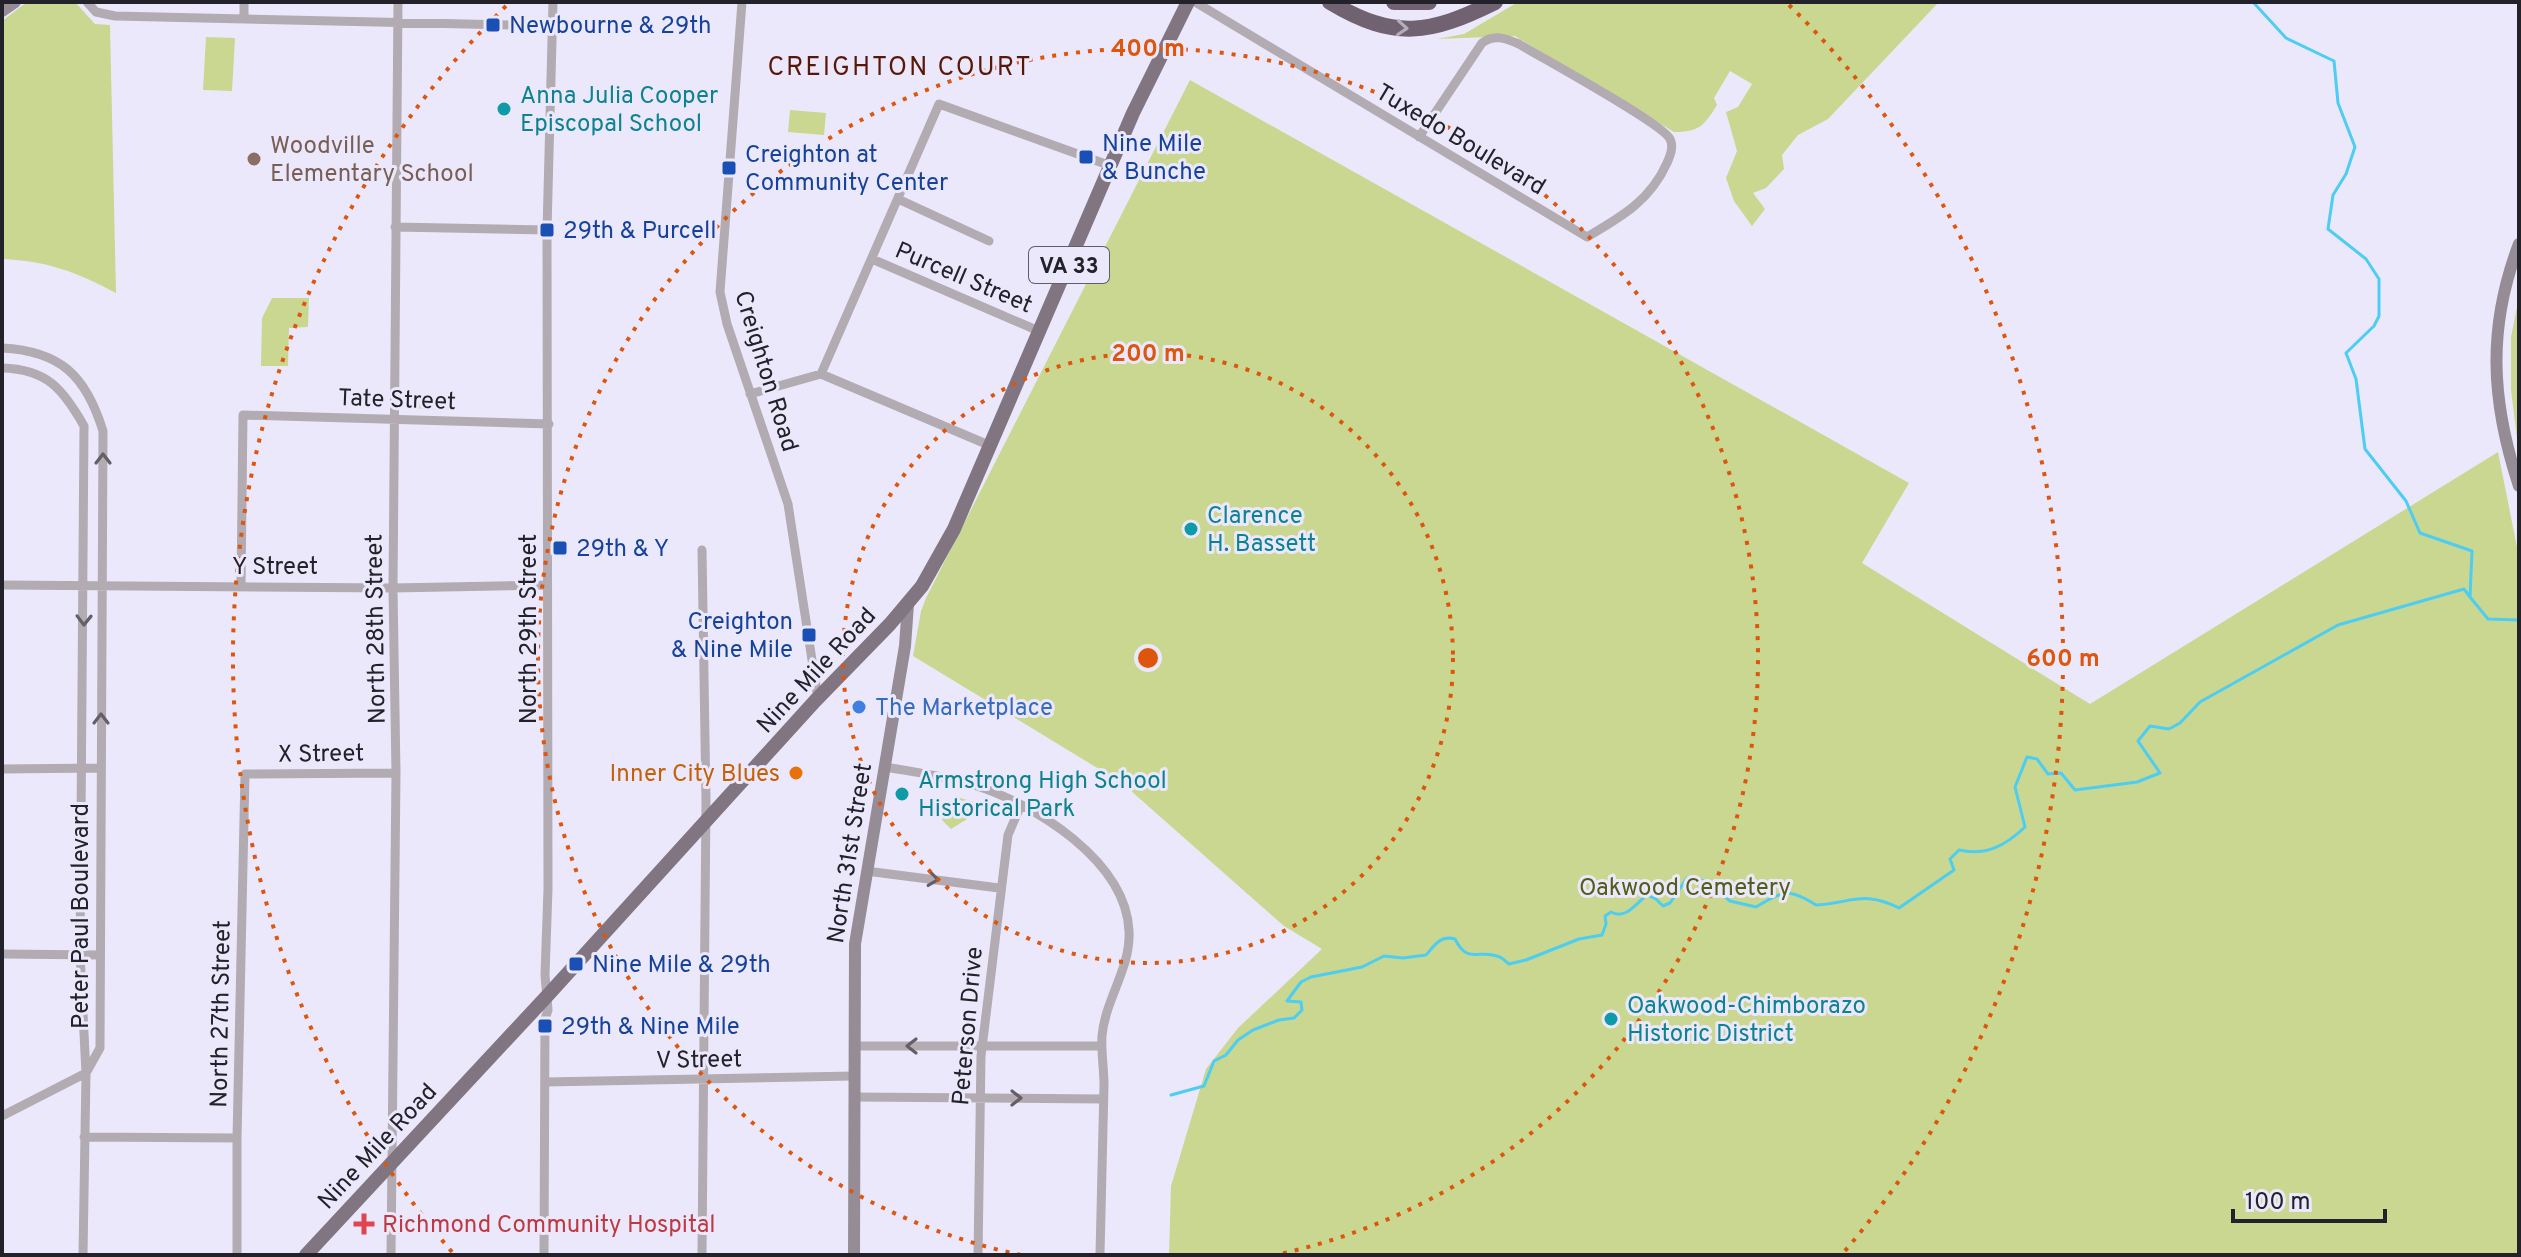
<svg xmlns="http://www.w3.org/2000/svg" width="2521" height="1257" font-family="Overpass,sans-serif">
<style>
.green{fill:#cad790}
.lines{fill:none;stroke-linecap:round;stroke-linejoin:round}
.stream{stroke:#4ccdf1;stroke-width:3}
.street{stroke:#b2abb2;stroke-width:9}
.secondary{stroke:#958c96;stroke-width:12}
.primary{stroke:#817582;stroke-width:14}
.highway{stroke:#706271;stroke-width:16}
.oneway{stroke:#b4acbd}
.oneway2{stroke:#635f67}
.ring{fill:none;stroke:#de560d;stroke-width:4;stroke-dasharray:4 8}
.transit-dot{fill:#1a4fb4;stroke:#ece8fc;stroke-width:3}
.culture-dot{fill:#0f9aa8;stroke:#ece8fc;stroke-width:3}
.education-dot{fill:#8d6e63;stroke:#ece8fc;stroke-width:3}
.shop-dot{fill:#3f7fe0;stroke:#ece8fc;stroke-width:3}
.food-dot{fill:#e8710a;stroke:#ece8fc;stroke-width:3}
.health-dot{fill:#e0444e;stroke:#ece8fc;stroke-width:3}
.labels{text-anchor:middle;stroke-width:6;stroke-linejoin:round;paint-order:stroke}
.shield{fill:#ece8fc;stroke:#5f5d68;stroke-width:2}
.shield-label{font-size:22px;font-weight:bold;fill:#232129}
.transit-label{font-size:24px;fill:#164399;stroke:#ece8fc;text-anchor:start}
.culture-label{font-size:24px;fill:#0d838f;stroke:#ece8fc;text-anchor:start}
.street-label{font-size:24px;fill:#232129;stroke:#ece8fc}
.education-label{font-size:24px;fill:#785e54;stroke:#ece8fc;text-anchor:start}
.shop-label{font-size:24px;fill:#366cbe;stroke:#ece8fc;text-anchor:start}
.food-label{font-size:24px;fill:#c56008;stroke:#ece8fc;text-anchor:end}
.park-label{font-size:24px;fill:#535c18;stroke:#ece8fc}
.health-label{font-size:24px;fill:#be3a42;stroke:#ece8fc;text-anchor:start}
.neighbourhood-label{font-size:26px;letter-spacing:2px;fill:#591707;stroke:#ece8fc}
.centre{fill:#de560d;stroke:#ece8fc;stroke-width:4}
.ring-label{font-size:24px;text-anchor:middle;font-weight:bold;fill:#de560d;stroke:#ece8fc;stroke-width:6;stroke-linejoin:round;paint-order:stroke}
</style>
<rect width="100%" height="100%" fill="#ece8fc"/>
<!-- green -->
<path class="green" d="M27 2H75L95 24 110 25 116 293C76 272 48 261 2 259V21Z
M1518 2H1939L1828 119 1798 135 1782 155 1784 169 1766 188 1753 193 1765 209 1752 226 1734 201 1726 178 1737 151 1726 112 1738 107 1752 84 1730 71 1714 98 1717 105C1704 126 1699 132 1674 132L1515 36 1437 39 1464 34Z
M206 37 235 38 232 91 203 90Z
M1190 80 1909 483 1862 563 2090 704 2498 452 2519 557V1255H1169L1171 1186 1206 1069 1238 1028 1322 949 1284 926 1122 783 913 656 921 611 926 598Z
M790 110 826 113 824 135 788 132Z
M2519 297V455L2511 390V337Z
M272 298H309L308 327 289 328 288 366H261L262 318Z
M410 400 454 403 453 410 409 408Z
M956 797 979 803 982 810 951 829 942 820 945 805Z"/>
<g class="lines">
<!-- stream -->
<path class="stream" d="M2253 2 2286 38 2334 61 2338 103 2355 147 2346 174 2333 195 2328 229 2366 259 2379 279V316L2374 326 2346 353 2356 379 2365 449 2406 501 2420 533 2472 551 2470 597 2488 619 2519 620
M1171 1095 1204 1086 1214 1061 1226 1055 1238 1040 1253 1030 1279 1020 1294 1018 1302 1010 1301 1002 1287 1001 1301 982 1311 977 1362 967 1384 956 1403 958 1426 955C1435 945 1440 935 1455 939 1468 965 1478 949 1497 956 1502 957 1505 961 1509 964L1526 960 1579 939 1602 935 1606 924 1605 916 1611 912C1626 920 1635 904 1647 895L1656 899 1663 906 1670 903 1687 878 1706 881 1730 901 1756 907C1784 891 1788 887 1816 905 1851 903 1864 890 1899 908L1954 870 1950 859 1959 850C1986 856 2005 846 2025 827L2015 787 2027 757 2037 759 2048 774 2061 773 2075 790 2137 782 2160 773 2138 741 2150 726 2169 729 2180 723 2200 702 2338 625 2464 589 2470 597"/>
<!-- street -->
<path class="street" d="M87 2 96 12 115 16 551 26
M742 2 720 292 727 324 788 504 818 699
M1195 2 1587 237C1621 217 1650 201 1667 163 1670 156 1674 147 1670 139 1662 123 1542 58 1519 44 1505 38 1494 34 1482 43L1419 137
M244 19V2
M898 199 989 241
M395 227 547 230
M872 259 1041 332
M2 348C61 351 86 376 103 431L100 1048 86 1073
M2 368C47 369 63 389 84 426L80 954 86 1073 83 1255
M821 374 939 104 1111 166
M750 394 821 374 991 446
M2 585 393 588 547 585
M241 586 243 415 549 424
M885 767C914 772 945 776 974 785 1035 804 1126 861 1129 931 1131 968 1105 1000 1102 1036 1101 1052 1104 1069 1104 1085 1103 1141 1101 1198 1100 1255
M2 769 101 768
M866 871 999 888
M2 954 100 955
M855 1046H1102
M546 1082 854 1076
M854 1097 1102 1099
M2 1116 86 1073
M84 1137 237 1138
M237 1255V1138L245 774 396 773
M391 1255 396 773 393 588 398 2
M544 1255 545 1019 548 1010 545 975 548 889 547 230 553 2
M702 1255 706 801 702 550
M978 1255 981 1056 1008 835 1021 805"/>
<!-- secondary -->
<path class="secondary" d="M2 11 15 2
M2519 244C2487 328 2491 401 2519 486
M854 1255 855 944 905 646 908 604"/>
<!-- primary -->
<path class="primary" d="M306 1255 548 995 815 701 890 624 922 586 954 529 1133 113 1188 2"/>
<!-- highway -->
<path class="highway" d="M1330 2C1395 41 1430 34 1495 2
M1394 2H1429"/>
</g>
<!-- one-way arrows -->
<defs><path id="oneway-chevron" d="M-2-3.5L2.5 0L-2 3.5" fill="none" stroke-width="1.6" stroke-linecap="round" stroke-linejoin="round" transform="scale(2)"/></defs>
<use class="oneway" href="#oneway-chevron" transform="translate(1402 28) rotate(4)"/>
<g class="oneway2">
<use href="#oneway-chevron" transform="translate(103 459) rotate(-90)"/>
<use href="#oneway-chevron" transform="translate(84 620) rotate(91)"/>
<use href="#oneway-chevron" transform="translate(101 719) rotate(-90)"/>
<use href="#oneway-chevron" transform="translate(933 879) rotate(7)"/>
<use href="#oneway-chevron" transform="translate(912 1046) rotate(-180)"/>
<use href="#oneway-chevron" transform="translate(1016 1098)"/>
</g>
<!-- distance rings -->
<g class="ring">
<circle cx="1148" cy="658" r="305"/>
<path d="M1021 1255A610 610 0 1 1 1275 1255"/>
<path d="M452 1252A915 915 0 0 1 507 5M1789 5A915 915 0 0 1 1844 1252"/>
</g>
<!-- markers -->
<g class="transit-dot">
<rect x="485" y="17" width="16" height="16" rx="4"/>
<rect x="1078" y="149" width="16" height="16" rx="4"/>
<rect x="721" y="160" width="16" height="16" rx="4"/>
<rect x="539" y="222" width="16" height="16" rx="4"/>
<rect x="552" y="540" width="16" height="16" rx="4"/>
<rect x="801" y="627" width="16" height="16" rx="4"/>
<rect x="568" y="956" width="16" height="16" rx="4"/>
<rect x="537" y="1018" width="16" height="16" rx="4"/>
</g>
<g class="culture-dot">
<circle cx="504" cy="109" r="8"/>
<circle cx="1191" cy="529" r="8"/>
<circle cx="902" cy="794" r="8"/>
<circle cx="1611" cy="1019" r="8"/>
</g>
<circle class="education-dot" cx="254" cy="159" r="8"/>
<circle class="shop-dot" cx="859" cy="707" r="8"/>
<circle class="food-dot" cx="796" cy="773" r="8"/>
<path class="health-dot" d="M360 1212h8v8h8v8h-8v8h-8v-8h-8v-8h8z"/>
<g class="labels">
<!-- shield labels -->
<rect class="shield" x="1029" y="247" width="80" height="36" rx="6"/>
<g class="shield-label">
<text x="1069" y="273">VA 33</text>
</g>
<!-- transit labels -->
<g class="transit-label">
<text x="509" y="33">Newbourne &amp; 29th</text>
<text x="1102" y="151">Nine Mile<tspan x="1102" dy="28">&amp; Bunche</tspan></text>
<text x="745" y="162">Creighton at<tspan x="745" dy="28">Community Center</tspan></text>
<text x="563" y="238">29th &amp; Purcell</text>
<text x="576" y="556">29th &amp; Y</text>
<text x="793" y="629" text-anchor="end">Creighton<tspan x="793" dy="28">&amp; Nine Mile</tspan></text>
<text x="592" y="972">Nine Mile &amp; 29th</text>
<text x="561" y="1034">29th &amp; Nine Mile</text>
</g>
<!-- culture labels -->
<g class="culture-label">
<text x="520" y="103">Anna Julia Cooper<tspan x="520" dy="28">Episcopal School</tspan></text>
<text x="1207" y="523">Clarence<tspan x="1207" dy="28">H. Bassett</tspan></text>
<text x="918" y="788">Armstrong High School<tspan x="918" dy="28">Historical Park</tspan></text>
<text x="1627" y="1013">Oakwood-Chimborazo<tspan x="1627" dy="28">Historic District</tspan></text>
</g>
<!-- street labels -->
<g class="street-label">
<text transform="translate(1461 139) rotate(31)" y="8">Tuxedo Boulevard</text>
<text transform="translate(964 277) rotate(23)" y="8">Purcell Street</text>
<text transform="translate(767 371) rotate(73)" y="8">Creighton Road</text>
<text transform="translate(397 399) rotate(2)" y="8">Tate Street</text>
<text x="275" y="574">Y Street</text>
<text transform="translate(375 629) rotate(-91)" y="8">North 28th Street</text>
<text transform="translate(528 629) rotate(-90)" y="8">North 29th Street</text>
<text transform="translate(816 670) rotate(-47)" y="8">Nine Mile Road</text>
<text transform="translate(321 753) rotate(-1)" y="8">X Street</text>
<text transform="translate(849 853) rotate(-81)" y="8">North 31st Street</text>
<text transform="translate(80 916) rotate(-90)" y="8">Peter Paul Boulevard</text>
<text transform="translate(220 1014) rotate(-89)" y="8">North 27th Street</text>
<text transform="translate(967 1026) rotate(-85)" y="8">Peterson Drive</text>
<text transform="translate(699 1059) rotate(-1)" y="8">V Street</text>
<text transform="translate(377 1146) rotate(-47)" y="8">Nine Mile Road</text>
</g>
<!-- education labels -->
<g class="education-label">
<text x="270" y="153">Woodville<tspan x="270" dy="28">Elementary School</tspan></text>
</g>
<!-- shop labels -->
<g class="shop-label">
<text x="875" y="715">The Marketplace</text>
</g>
<!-- food labels -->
<g class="food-label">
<text x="780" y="781">Inner City Blues</text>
</g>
<!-- park labels -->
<g class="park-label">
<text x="1685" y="895">Oakwood Cemetery</text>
</g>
<!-- health labels -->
<g class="health-label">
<text x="382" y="1232">Richmond Community Hospital</text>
</g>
<!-- neighbourhood labels -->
<g class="neighbourhood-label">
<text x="900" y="75">CREIGHTON COURT</text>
</g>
</g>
<circle cx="1148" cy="658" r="12" class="centre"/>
<g class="ring-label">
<text x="1148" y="56">400 m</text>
<text x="1148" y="361">200 m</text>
<text x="2063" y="666">600 m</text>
</g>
<!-- border -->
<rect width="2521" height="1257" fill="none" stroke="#232129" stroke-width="8"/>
<!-- scale -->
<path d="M2233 1209v12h152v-12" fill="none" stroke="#232129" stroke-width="4"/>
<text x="2245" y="1209" font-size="24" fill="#232129" stroke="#ece8fc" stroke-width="6" paint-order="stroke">100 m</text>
</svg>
